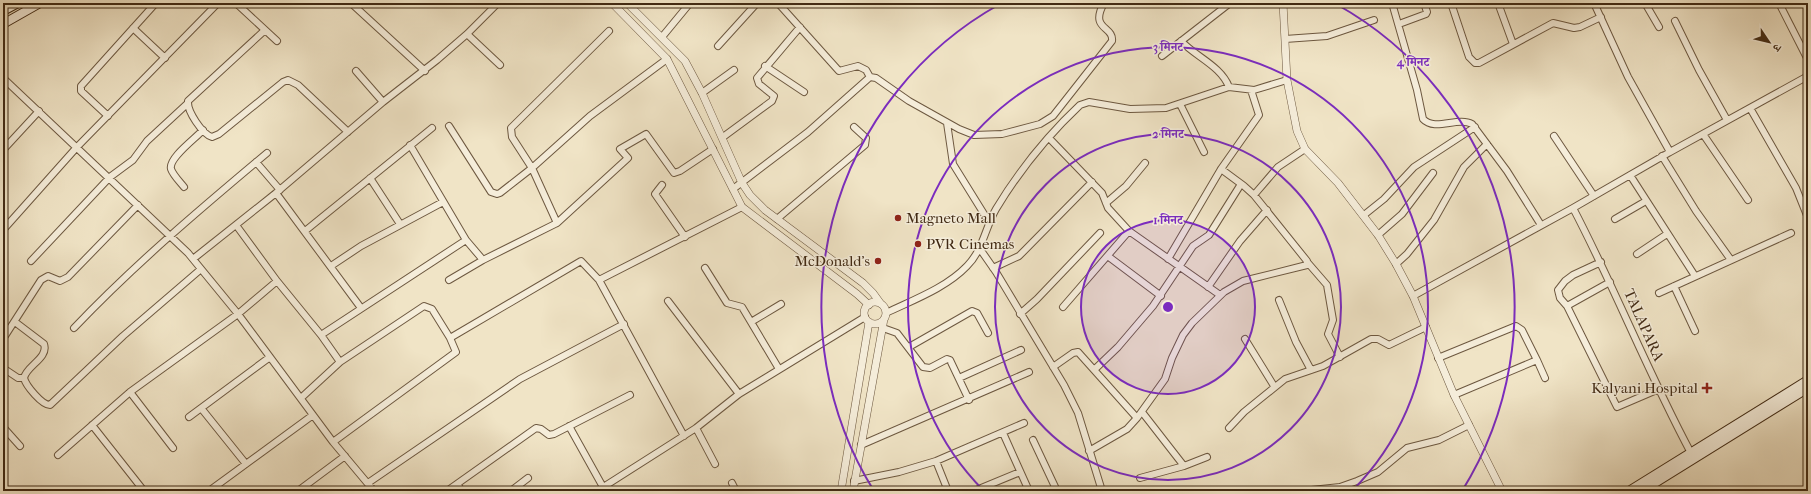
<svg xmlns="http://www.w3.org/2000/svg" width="1811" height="494" font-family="'IM FELL French Canon','Noto Serif Devanagari',serif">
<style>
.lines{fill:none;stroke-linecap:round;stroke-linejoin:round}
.minor-casing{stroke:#6d5840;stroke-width:8}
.tertiary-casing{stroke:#6d5840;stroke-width:8}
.secondary-casing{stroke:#412a14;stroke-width:10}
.minor{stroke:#f5edda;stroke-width:6}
.tertiary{stroke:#f5edda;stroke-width:7}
.secondary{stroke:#f5edda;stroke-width:8}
.ring{fill:none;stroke:#7b2cbf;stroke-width:2}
.poi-dot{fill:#8f2418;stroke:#f5edda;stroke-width:1.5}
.labels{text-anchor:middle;stroke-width:3;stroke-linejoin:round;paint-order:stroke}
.poi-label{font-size:15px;fill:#412a14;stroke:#f5edda;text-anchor:start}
.street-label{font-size:15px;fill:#412a14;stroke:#f5edda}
.centre{fill:#7b2cbf;stroke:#f5edda;stroke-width:2}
.ring-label{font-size:12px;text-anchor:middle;font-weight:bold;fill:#7b2cbf;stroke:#f5edda;stroke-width:3;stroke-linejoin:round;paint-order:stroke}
</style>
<rect width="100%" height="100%" fill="#f0e4c6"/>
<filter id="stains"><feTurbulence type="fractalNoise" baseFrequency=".005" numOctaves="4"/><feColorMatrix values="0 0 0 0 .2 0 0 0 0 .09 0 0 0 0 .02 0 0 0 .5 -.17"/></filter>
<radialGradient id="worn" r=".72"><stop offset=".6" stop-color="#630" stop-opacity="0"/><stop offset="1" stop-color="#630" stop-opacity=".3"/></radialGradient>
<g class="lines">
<defs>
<path id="minor" d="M236 3 277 41
M351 3 425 71
M778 3 839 71 858 66 866 70 870 77
M1392 3 1417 90 1423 119C1435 132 1458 116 1472 124L1507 171 1541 225
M1451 3 1469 57 1475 63H1479L1553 23 1574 28 1580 27 1601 17
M1498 3 1513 44
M1645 3 1659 27
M1779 3 1808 60
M1675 21 1699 70 1727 120
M1399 24 1426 14 1427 12 1424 3
M133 28 165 58
M265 30 188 101C187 111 202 134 212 137L219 134 283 82 288 80 298 85 348 132
M467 34 500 65
M662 37 690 3
M1285 39 1327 36 1374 20
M1181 41C1196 57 1221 66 1229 87
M718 46 757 3
M1162 56 1230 3
M765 66 804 92
M356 71 383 102
M3 78 188 253 238 314 333 442 374 491
M702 93 734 70
M1180 104 1204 152
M1750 108 1796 188 1808 218
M108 116 81 91V86L154 5
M947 123 953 164 989 222
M449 126 491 192 497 194 500 193 532 168 512 137 511 128 609 31
M1703 134 1748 200
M1554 136 1594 196
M723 137 772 101 774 96 759 84 757 78 800 27
M1049 138 1102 193 1108 208 1129 231 1220 295
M410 145 466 240
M3 150 39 111
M1670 152 1808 76
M1662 156 1696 211 1731 260
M256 162 280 190
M1630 175 1695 276
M370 178 400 224
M662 185 655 194 685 237
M184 187C180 182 173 175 171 169 168 158 196 138 203 130
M733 189 808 132 870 77 876 78 909 101 959 129 974 135 1002 134 1040 124 1053 116 1112 41C1114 26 1089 30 1104 3
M276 193 361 308
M1254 195 1278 167 1305 149
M1106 203 1126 186 1145 163
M1573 208C1615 288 1648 373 1691 453
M1364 215 1384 199 1414 167 1475 127
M777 219 865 145 866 138 854 127
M1615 219 1646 201
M557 223 532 168 590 116 667 59
M236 225 277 281
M3 230 77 147 218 3
M305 231 432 128
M1378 235 1402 214 1433 173
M980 249 996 272 1064 385 1078 413 1102 491
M1637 254 1667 234
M1109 257 1161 296
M193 259 276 193 383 102 437 60 467 34 498 3
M1168 259 1221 169 1259 115 1251 90
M31 261 110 177 133 160 147 141 187 104
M1601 262 1573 275 1565 281 1558 290 1560 298 1567 306 1617 407 1659 389
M1308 263 1327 285 1333 320 1328 334 1340 357
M1396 264 1407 254 1434 220 1464 167 1487 144
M331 266 361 246 443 202
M705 268 727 303 742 307 779 369
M993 268 1019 256 1092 182
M449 280 483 260
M599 280 684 436
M1674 286 1695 331
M1208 287 1240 241 1267 210
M1659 293 1791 233
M1413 296 1573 208 1670 152 1628 77 1594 3
M1279 300 1296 342 1311 370
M668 301 739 394
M1567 306 1610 282
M1063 307 1129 231
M886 313C913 300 946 288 967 266 983 250 985 228 996 209 1019 171 1047 136 1080 105L1089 102 1130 109 1166 108 1229 87 1254 90 1287 80
M1020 314 1037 299 1100 233
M15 322 44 344C49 358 26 366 24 378 26 386 42 405 50 405L123 336 201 269
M751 322 781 304
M74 328C135 264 199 210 267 153
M883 328 897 333 923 367 930 368 947 359 950 360 969 400
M3 339 41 280 48 276 60 281 68 277 138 205
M1245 339 1274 386
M909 347 972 311 977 313 988 333
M1438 358 1516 326 1522 330 1537 360 1454 395
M1537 360 1545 378
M340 362 424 306 432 309 450 338
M1053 367 1073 353 1078 352 1137 418
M3 368 18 378H24
M1094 370 1118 347 1153 306 1193 246 1209 235 1241 184
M959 378 1021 350
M130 392 173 448
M301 398 340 362 321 335 466 240 483 260 557 223 628 158 620 149 646 134 674 173 680 171 713 149
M201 408 246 464
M1142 412 1184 466 1207 457
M189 417 270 357
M92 425 144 491
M569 426 603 487
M3 427 20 446
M696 428 715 464
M1229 428 1244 412 1285 379 1323 366 1371 339H1378L1389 345 1426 327
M1003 433 1029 491
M1033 440 1057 491
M333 442 456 352 450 338 581 261 599 280 742 207
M861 445 1029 372
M1089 451 1127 429 1137 418 1165 379 1172 358 1183 335 1192 323 1224 292 1243 281 1307 265V261L1254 195 1244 186 1221 169
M58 455 130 392 238 314 277 281 321 335
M936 461 948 491
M1140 478 1184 466
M854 481 899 472 936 461 1024 423
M368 483 520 379 624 324
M732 483 736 491
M457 484 462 491
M209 491 313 415
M298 491 345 456
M447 491 536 428 541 429 549 435 554 434 630 395
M511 491 528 478
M597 491 696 428 739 394 865 317
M974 491 1020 472
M1302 491 1340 487 1357 481 1378 472 1407 448 1439 440 1469 425"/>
<path id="tertiary" d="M612 3 667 59 742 207 857 294 869 305
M627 3 685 61 702 93 742 183 750 195 765 210 863 283 873 293 881 304
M1283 3 1287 80 1297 131 1305 149 1338 183 1378 235 1396 264 1413 296 1454 395 1502 491
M864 313a11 11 0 1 1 22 0a11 11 0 1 1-22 0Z
M841 491 869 322
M853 491 884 319"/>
<path id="secondary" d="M3 11 18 3
M3 24 40 3
M1629 491 1808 380
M1642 491 1808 388"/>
</defs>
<!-- minor casing -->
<use href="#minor" class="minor-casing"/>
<!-- tertiary casing -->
<use href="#tertiary" class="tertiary-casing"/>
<!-- secondary casing -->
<use href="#secondary" class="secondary-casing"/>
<!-- minor -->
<use href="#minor" class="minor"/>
<!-- tertiary -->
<use href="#tertiary" class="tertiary"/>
<!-- secondary -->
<use href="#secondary" class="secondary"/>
</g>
<!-- distance rings -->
<circle cx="1168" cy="307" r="87" fill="#7b2cbf" fill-opacity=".12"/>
<g class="ring">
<circle cx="1168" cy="307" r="87"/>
<circle cx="1168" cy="307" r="173"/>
<path d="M984 491A260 260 0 1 1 1352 491"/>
<path d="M874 491A347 347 0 0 1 1000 4M1336 4A347 347 0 0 1 1462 491"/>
</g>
<!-- markers -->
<g class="poi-dot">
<circle cx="898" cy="218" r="4"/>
<circle cx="918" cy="244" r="4"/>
<circle cx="878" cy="261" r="4"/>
<path d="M1705 382h4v4h4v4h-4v4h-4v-4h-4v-4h4z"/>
</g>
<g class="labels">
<!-- poi labels -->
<g class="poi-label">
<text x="906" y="223">Magneto Mall</text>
<text x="926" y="249">PVR Cinemas</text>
<text x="870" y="266" text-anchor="end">McDonald's</text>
<text x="1698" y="393" text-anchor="end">Kalyani Hospital</text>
</g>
<!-- street labels -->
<g class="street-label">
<text transform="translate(1644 325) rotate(66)" y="5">TALAPARA</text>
</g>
</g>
<circle cx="1168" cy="307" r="6" class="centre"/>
<g class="ring-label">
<text x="1168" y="51">3 मिनट</text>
<text x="1413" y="66">4 मिनट</text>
<text x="1168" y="138">2 मिनट</text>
<text x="1168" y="224">1 मिनट</text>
</g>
<!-- margin -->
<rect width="1811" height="494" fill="none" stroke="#f0e4c6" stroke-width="16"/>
<rect x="4" y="4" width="1803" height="486" fill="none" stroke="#412a14" stroke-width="2"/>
<rect x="8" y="8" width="1795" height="478" fill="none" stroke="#412a14"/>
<!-- north arrow -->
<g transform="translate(1769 42) rotate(125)" stroke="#f5edda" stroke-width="3" paint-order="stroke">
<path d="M0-3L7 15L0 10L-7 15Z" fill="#412a14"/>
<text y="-6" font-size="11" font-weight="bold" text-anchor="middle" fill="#412a14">उ</text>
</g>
<rect width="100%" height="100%" filter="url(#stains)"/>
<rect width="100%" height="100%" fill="url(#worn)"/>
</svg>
